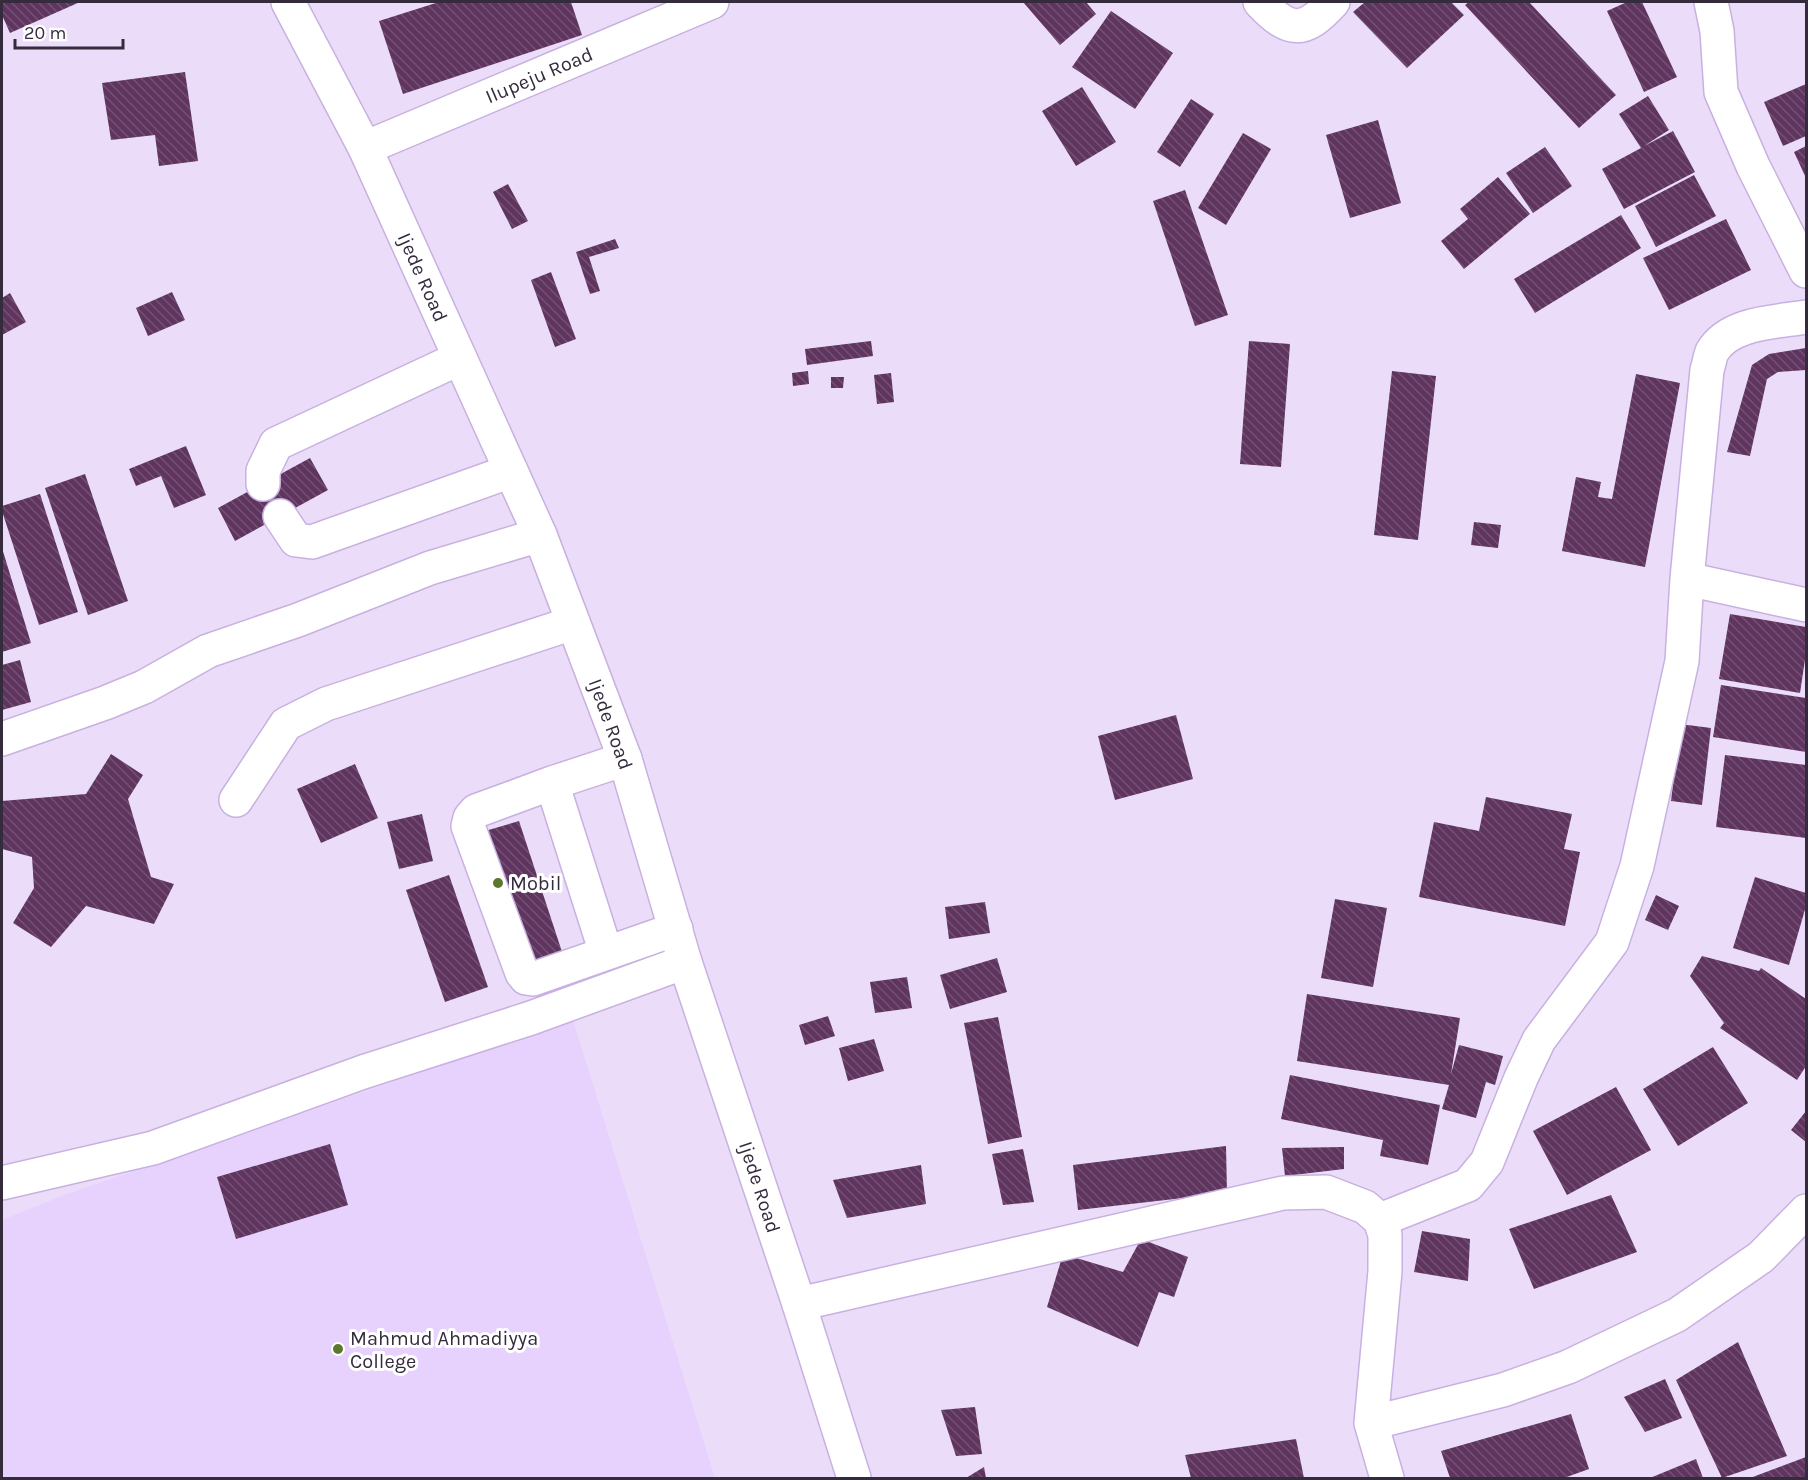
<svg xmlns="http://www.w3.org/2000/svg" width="1808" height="1480" font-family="Karla,sans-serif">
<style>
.built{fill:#e7d2fe}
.building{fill:url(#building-back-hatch)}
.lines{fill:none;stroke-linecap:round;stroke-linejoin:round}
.minor-casing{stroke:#c8b1e0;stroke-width:36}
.major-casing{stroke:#c8b1e0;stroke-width:36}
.minor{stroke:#fff;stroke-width:33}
.major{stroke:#fff;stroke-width:33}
.poi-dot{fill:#5c782c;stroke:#fff;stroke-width:2}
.labels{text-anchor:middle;stroke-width:6;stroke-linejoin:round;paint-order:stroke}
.street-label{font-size:20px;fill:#342b3d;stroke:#fff}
.poi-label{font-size:20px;fill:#342b3d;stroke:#fff;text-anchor:start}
</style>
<defs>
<pattern id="building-back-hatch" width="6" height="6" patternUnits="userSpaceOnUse" patternTransform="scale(1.5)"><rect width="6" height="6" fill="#5f355f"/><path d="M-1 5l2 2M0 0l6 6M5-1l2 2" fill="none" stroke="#735173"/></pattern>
</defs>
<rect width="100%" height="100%" fill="#ebddfa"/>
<!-- built -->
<path class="built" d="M573 1020 715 1478H2V1220L64 1195Z"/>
<!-- building -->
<path class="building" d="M2 2H80L10 33 2 15Z
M439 2H571L582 35 403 94 379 21Z
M1023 2H1086L1096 14 1060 45Z
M1365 2H1451L1464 15 1407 68 1353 12Z
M1469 2H1529L1616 95 1579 128 1465 5Z
M1627 2H1642L1677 77 1644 92 1607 11Z
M1111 11 1173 53 1135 109 1072 67Z
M185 72 198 161 159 166 155 135 111 140 102 83Z
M1806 84V136L1783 146 1764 102Z
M1082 87 1116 142 1076 166 1042 111Z
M1648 96 1669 130 1644 146 1673 131 1695 172 1624 209 1602 169 1641 148 1619 114Z
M1191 99 1214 114 1180 167 1157 152Z
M1378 120 1401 203 1350 218 1326 135Z
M1243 133 1271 149 1226 225 1198 208Z
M1806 146V178L1794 152Z
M1545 147 1572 186 1533 213 1506 173Z
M1694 175 1716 216 1656 247 1635 206Z
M1498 177 1530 214 1464 269 1441 241 1468 219 1460 209Z
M508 184 528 221 512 229 493 192Z
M1185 190 1228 315 1195 326 1153 201Z
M1621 215 1641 248 1535 313 1514 279Z
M1726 219 1751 270 1669 310 1643 258Z
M615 239 619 248 589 257 600 291 590 294 576 252Z
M551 272 576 339 555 347 531 280Z
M172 292 185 320 148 336 136 308Z
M10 293 26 322 2 335V298Z
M871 341 873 356 807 365 805 349Z
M1249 341 1290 344 1281 467 1240 464Z
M1806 348V370L1778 372 1767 379 1750 456 1727 452 1752 365 1769 354Z
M808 371 809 384 793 386 792 373Z
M1392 371 1436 376 1418 540 1374 535Z
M891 373 894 402 877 404 874 375Z
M1636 374 1680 383 1645 567 1562 551 1576 477 1601 482 1598 497 1612 499Z
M831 377H844L843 388H831Z
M186 446 206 495 174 508 161 476 136 486 129 469Z
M310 458 328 490 235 541 218 508Z
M85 474 128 601 88 615 45 488Z
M40 494 78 612 39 625 2 511V506Z
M1474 522 1501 525 1498 548 1471 545Z
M2 548 31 643 2 652Z
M1730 614 1806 627V653L1800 693 1719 679Z
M20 660 31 702 2 710V665Z
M1721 685 1806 698V752L1713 737Z
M1176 715 1193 779 1115 800 1098 736Z
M1680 724 1711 728 1702 805 1671 801Z
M111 754 143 775 128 799 151 877 174 884 154 924 86 906 51 947 13 923 34 888 32 857 2 849V801L86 794Z
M1725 755 1806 765V838L1716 827Z
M355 764 378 818 321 843 297 789Z
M1486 797 1572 814 1564 849 1580 852 1565 926 1419 897 1434 822 1479 831Z
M422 814 433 861 399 869 387 822Z
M519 821 566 964 531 975 485 831Z
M449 875 488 987 445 1002 406 890Z
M1755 877 1806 893V906L1789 965 1733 948Z
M1656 895 1679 906 1668 930 1645 920Z
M1335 899 1387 908 1373 987 1321 978Z
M985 902 990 933 949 939 945 907Z
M1702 956 1759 971 1761 968 1806 999V1066L1797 1080 1720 1028 1724 1023 1690 976Z
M997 958 1007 992 950 1009 940 975Z
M907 977 912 1008 875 1013 870 982Z
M1307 994 1460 1018 1451 1074 1459 1045 1503 1056 1495 1085 1486 1082 1476 1118 1442 1109 1449 1085 1297 1061Z
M828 1016 835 1036 805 1045 799 1025Z
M998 1017 1022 1137 988 1144 964 1023Z
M874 1039 884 1071 848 1081 839 1048Z
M1713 1047 1748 1103 1678 1146 1643 1089Z
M1290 1075 1440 1105 1428 1165 1380 1156 1383 1140 1281 1119Z
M1616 1087 1651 1150 1567 1195 1533 1131Z
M1806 1111V1142L1791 1130Z
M330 1144 348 1205 236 1239 217 1177Z
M1226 1146 1227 1193 1078 1210 1073 1165Z
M1344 1147V1169L1285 1176 1282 1148Z
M1023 1149 1034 1202 1003 1205 992 1154Z
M921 1165 926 1204 847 1218 833 1180Z
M1611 1195 1637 1252 1534 1289 1509 1229Z
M1422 1231 1470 1239 1468 1281 1414 1272Z
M1141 1239 1188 1257 1174 1297 1159 1292 1138 1347 1047 1307 1063 1254 1123 1272Z
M1738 1342 1787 1456 1722 1478 1676 1380Z
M1665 1379 1682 1418 1645 1432 1624 1397Z
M975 1407 982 1454 956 1456 941 1410Z
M1571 1414 1589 1469 1564 1478H1450L1441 1451Z
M1296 1439 1304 1478H1191L1185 1455Z
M1806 1457V1478H1750Z
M1696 1459 1703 1478H1650Z
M984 1467 986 1478H966Z"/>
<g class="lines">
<defs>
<path id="minor" d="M1260 2C1289 33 1304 34 1333 2
M1711 2 1717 31 1721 92 1753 166 1806 271
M365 148 712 2
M263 484V471L276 444 460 358
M280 516 296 540 312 542 511 471
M1687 579 1806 605
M2 739 105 703 144 687 208 651 298 620 430 568 540 535
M625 759 552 783 476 811 470 818 468 826 522 973 526 978 533 979 676 929
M552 783 606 953
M236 800 286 724 326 704 573 623
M2 1183 153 1148 363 1072 531 1018 685 962
M1380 1220 1468 1185 1487 1162 1521 1078 1539 1040 1612 942 1637 866 1682 661 1687 579 1707 370C1709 364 1710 357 1712 352 1729 322 1777 322 1806 317
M799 1304 1283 1193 1326 1192 1365 1207 1380 1220 1385 1235V1271L1371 1423 1387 1478
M1371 1423 1503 1390 1568 1367 1677 1315 1761 1257 1806 1211"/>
<path id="major" d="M288 2 365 148 540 535 625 759 685 962 799 1304 854 1478"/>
</defs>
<!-- minor casing -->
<use href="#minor" class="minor-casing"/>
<!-- major casing -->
<use href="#major" class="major-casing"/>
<!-- minor -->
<use href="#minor" class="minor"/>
<!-- major -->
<use href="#major" class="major"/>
</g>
<!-- markers -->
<g class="poi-dot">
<circle cx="498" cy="883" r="6"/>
<circle cx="338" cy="1349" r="6"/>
</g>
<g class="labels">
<!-- street labels -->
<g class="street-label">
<text transform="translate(539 75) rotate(-23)" y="7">Ilupeju Road</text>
<text transform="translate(423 277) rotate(66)" y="7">Ijede Road</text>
<text transform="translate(611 724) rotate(70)" y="7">Ijede Road</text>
<text transform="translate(760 1187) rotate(72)" y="7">Ijede Road</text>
</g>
<!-- poi labels -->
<g class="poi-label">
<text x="510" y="890">Mobil</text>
<text x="350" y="1345">Mahmud Ahmadiyya<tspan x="350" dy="23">College</tspan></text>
</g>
</g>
<!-- border -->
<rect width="1808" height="1480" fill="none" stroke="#342b3d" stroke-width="6"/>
<!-- scale -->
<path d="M15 39v9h108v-9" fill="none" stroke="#342b3d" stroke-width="3"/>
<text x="24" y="39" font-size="18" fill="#342b3d" stroke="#ffffff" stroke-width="4.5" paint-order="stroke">20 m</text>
</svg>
